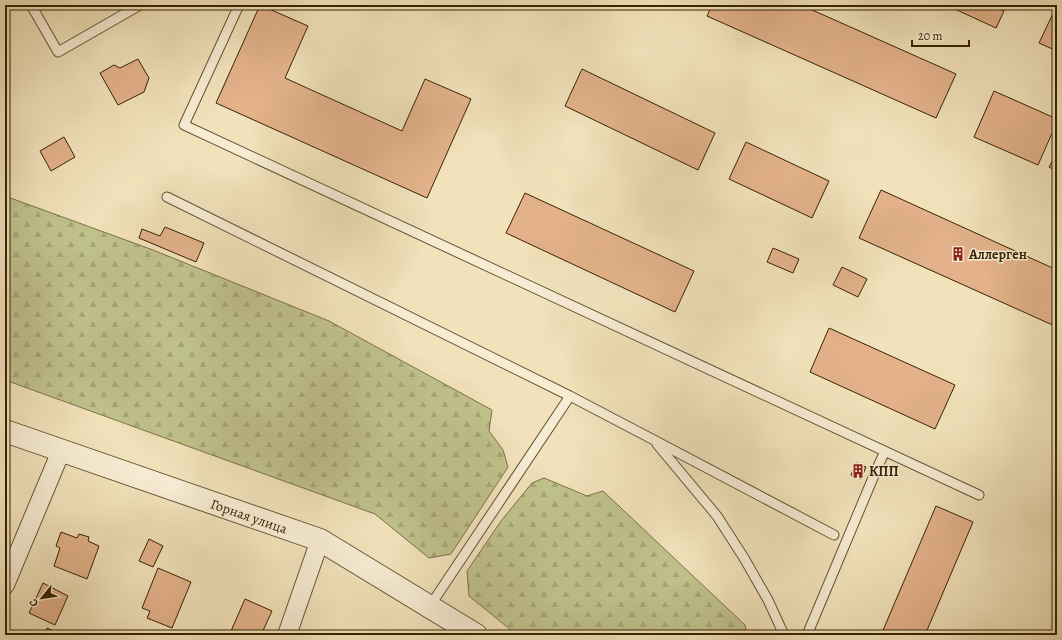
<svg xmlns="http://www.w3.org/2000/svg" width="1062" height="640" font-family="Alegreya,serif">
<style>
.forest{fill:url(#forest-firs);stroke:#7c7247}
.building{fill:#e3b28b;stroke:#382302}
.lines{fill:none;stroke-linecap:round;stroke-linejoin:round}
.service-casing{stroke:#665330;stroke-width:11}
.minor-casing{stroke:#665330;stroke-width:20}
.tertiary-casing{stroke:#665330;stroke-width:24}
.service{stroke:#f6ecd3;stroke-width:9}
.minor{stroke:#f6ecd3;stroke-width:18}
.tertiary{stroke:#f6ecd3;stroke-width:22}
.labels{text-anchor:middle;stroke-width:3;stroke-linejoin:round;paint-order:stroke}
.poi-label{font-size:14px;font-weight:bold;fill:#382302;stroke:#f6ecd3;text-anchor:start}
.street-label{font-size:14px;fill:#382302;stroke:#f6ecd3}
</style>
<defs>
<pattern id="forest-firs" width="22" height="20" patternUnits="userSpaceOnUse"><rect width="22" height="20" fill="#c0c28c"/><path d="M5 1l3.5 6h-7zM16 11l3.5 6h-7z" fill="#a6a677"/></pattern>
</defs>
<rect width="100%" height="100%" fill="#f1e2bb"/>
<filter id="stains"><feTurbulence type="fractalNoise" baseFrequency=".005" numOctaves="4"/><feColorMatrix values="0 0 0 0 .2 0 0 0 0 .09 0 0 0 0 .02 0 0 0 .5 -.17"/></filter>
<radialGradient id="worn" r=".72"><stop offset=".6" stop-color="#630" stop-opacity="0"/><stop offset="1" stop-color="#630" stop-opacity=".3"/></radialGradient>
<!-- forest -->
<path class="forest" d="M5 196 153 250 329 321 492 410 489 431 503 450 508 467 451 554 429 558 375 514 5 380Z
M544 478 587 496 603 491 745 625 747 635H517L469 596 467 571 501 521 532 483Z"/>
<!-- building -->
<path class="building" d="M260 5 308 26 285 78 402 131 425 79 471 99 427 198 216 103Z
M712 5H801L956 74 936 118 707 16Z
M946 5H990L1004 11 996 28Z
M1057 5V51L1039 43Z
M138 59 149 78 144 92 118 105 100 73 114 65 120 68Z
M582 69 715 133 698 170 565 106Z
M994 91 1057 119V122L1038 165 974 137Z
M64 137 75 157 51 171 40 151Z
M746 142 829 181 812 218 729 179Z
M1057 153V171L1049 167Z
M881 190 1057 270V327L859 238Z
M525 193 694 271 675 312 506 233Z
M165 227 204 243 196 262 139 238 142 229 160 236Z
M773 248 799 259 793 273 767 262Z
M842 267 867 279 858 297 833 285Z
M829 328 955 385 935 429 810 372Z
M856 463 866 467 861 479 851 475Z
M936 506 973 522 925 635H881Z
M61 532 77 538 79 534 89 537 88 541 99 546 87 579 54 566 60 548 56 546Z
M149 539 163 546 153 567 139 561Z
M158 568 191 582 172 628 147 618 150 611 142 608Z
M43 583 68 596 55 625 29 613Z
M245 599 272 611 261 635H241L231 631Z
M47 628 62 635H44Z"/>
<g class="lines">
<defs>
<path id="service" d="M31 5 58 52 140 5
M239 5 184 125 979 495
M167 197 570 396 654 440 834 535
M657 444 717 516 744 558 768 600 784 635
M430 606 570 396
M807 635 875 473 885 451"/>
<path id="minor" d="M5 585 61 451
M287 635 320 540"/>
<path id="tertiary" d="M5 431 320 540 476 635"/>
</defs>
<!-- service casing -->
<use href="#service" class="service-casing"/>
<!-- minor casing -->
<use href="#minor" class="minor-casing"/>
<!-- tertiary casing -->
<use href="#tertiary" class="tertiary-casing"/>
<!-- service -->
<use href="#service" class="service"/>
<!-- minor -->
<use href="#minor" class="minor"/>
<!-- tertiary -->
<use href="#tertiary" class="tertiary"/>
</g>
<!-- icons -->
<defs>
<symbol id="building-bare" viewBox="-9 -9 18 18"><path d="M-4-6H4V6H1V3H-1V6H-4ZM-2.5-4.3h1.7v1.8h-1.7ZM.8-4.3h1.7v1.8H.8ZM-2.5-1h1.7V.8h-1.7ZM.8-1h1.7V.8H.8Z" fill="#8f2418" stroke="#f6ecd3" stroke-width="2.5" paint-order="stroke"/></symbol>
</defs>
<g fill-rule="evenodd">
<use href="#building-bare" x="948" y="244" width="20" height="20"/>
<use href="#building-bare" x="848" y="461" width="20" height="20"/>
</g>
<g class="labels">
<!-- poi labels -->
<g class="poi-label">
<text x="969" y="259">Аллерген</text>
<text x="869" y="476">КПП</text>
</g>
<!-- street labels -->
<g class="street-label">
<text transform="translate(249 516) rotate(19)" y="5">Горная улица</text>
</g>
</g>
<!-- margin -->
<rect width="1062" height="640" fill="none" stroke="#f1e2bb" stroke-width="20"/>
<rect x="6" y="6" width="1050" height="628" fill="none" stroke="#382302" stroke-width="2"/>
<rect x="10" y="10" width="1042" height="620" fill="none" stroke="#382302"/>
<!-- north arrow -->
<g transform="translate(42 598) rotate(240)" stroke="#f6ecd3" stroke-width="3" paint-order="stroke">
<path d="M0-3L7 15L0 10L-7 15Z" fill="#382302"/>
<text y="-6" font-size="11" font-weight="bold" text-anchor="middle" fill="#382302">С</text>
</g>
<!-- scale -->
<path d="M912 40v6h57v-6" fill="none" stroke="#382302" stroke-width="2"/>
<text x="918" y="40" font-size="12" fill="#382302" stroke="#f6ecd3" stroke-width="3" paint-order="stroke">20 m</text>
<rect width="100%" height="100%" filter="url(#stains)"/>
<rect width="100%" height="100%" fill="url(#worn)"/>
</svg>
